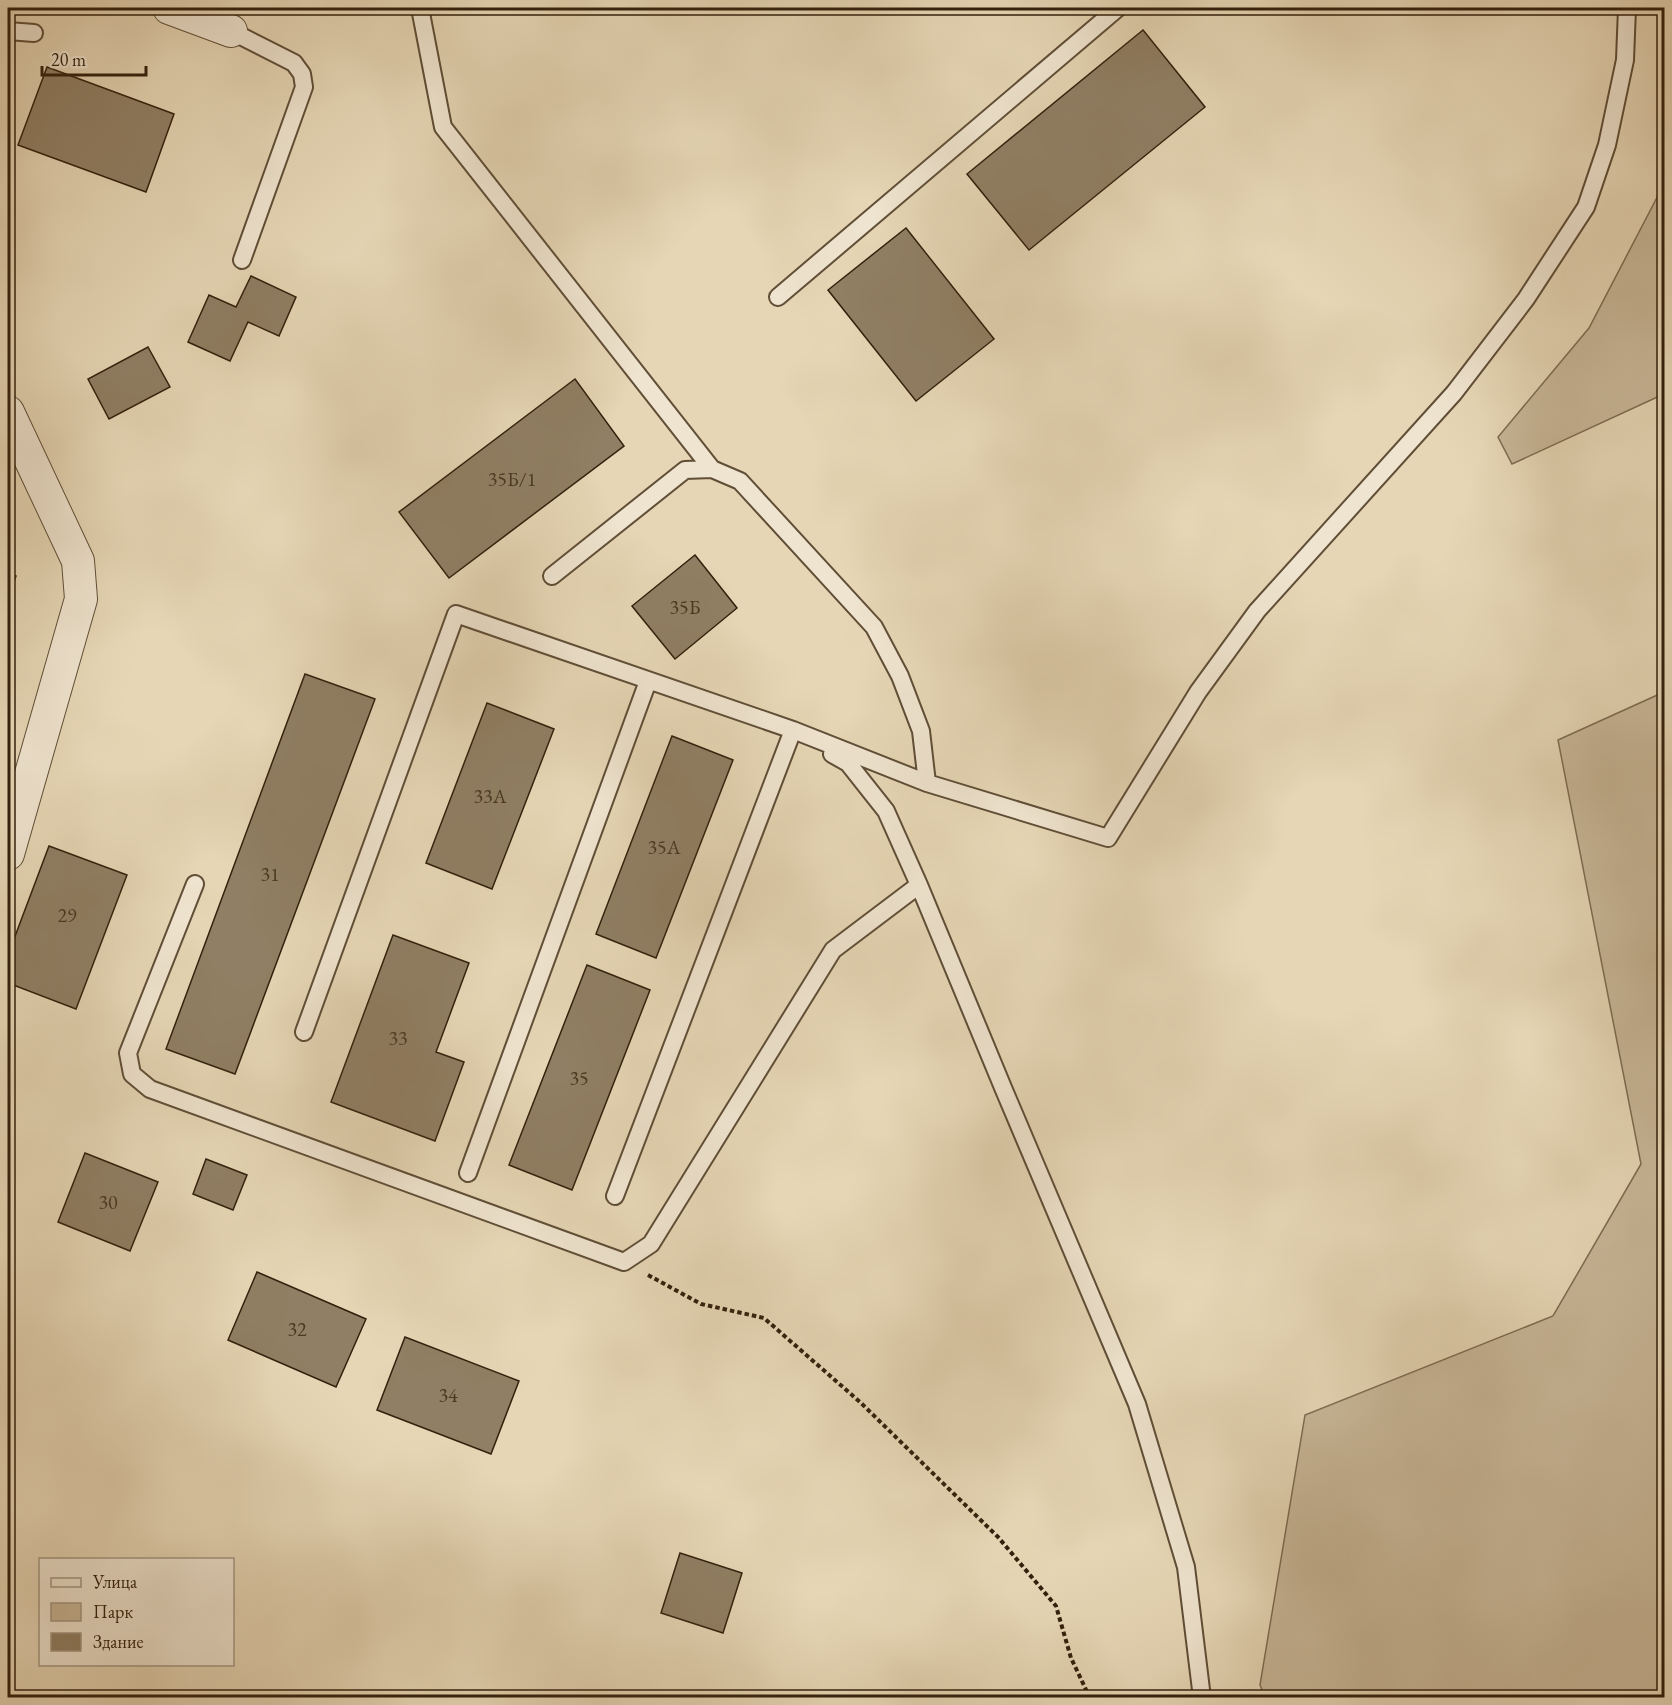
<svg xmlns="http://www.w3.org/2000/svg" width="1672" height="1705" font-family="'EB Garamond',serif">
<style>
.green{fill:#c8b798;stroke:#7e6c52;stroke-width:1.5}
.building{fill:#907f64;stroke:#33200d;stroke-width:1.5}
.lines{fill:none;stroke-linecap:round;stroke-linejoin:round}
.service-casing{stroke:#604e37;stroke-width:20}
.minor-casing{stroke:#604e37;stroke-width:34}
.path{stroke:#33200d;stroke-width:4;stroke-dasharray:4.5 3;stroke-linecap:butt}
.service{stroke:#efe4cf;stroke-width:16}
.minor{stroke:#efe4cf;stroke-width:32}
.labels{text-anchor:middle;stroke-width:5;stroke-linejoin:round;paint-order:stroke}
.number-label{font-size:20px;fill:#4a3823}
</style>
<rect width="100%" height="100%" fill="#e6d6b5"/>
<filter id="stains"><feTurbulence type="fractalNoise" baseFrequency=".00333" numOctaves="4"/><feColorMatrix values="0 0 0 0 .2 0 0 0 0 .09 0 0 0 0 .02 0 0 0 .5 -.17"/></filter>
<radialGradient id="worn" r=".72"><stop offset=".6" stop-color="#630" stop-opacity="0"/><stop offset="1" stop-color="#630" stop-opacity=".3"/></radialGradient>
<!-- green -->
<path class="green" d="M1664 184V394L1512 464 1498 437 1589 328Z
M1664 692V1697H1265L1260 1685 1305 1415 1553 1316 1641 1164 1558 740Z"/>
<!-- building -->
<path class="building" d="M1143 30 1205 107 1029 250 967 174Z
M47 67 174 114 146 192 18 145Z
M8 123 13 125 8 138Z
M906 228 994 339 916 401 828 290Z
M251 276 296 297 279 336 248 322 230 361 188 342 209 295 236 307Z
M148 347 170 387 109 419 88 379Z
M575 379 624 446 449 578 399 512Z
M695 555 737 608 675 659 632 606Z
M8 573 16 576 8 599Z
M305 674 375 699 235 1074 166 1049Z
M487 703 554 729 492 889 426 863Z
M672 736 733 760 656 958 596 934Z
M49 846 127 875 76 1009 8 983V955Z
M393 935 469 963 436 1052 464 1062 435 1141 331 1102Z
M587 965 650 990 572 1190 509 1165Z
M85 1153 158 1182 130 1251 58 1222Z
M206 1159 247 1175 233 1210 193 1194Z
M257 1272 366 1319 336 1387 228 1340Z
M405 1337 519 1381 491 1454 377 1410Z
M680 1553 742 1573 723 1633 661 1613Z"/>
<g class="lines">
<defs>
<path id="service" d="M420 8 443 127 712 469
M8 31 34 33
M231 31 294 63 302 74 304 87 242 260
M778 297 1118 8
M552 576 685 470 712 469 740 481 874 627 900 676 921 731 927 783
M832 754 848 763 886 811 919 885 1004 1090 1137 1404 1186 1567 1202 1698
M195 884 128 1053 132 1074 150 1089 624 1262 651 1244 833 950 919 885
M304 1032 456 614 793 730 927 783 1108 838 1198 692 1257 611 1454 393 1526 299 1586 207 1607 145 1625 60 1627 8
M468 1173 648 681
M615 1196 793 730"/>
<path id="minor" d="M169 8 231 31
M8 412 78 561 81 599 8 854"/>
</defs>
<!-- service casing -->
<use href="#service" class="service-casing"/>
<!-- minor casing -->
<use href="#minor" class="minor-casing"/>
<!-- path -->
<path class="path" d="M648 1275 701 1304 764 1318 860 1402 998 1537 1056 1606 1071 1658 1090 1698"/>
<!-- service -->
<use href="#service" class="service"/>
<!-- minor -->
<use href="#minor" class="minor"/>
</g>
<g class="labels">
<!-- number labels -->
<g class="number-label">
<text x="512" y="486">35Б/1</text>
<text x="685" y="614">35Б</text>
<text x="490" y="803">33А</text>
<text x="664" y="854">35А</text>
<text x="270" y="881">31</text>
<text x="67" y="922">29</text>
<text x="398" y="1045">33</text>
<text x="579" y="1085">35</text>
<text x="108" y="1209">30</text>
<text x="297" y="1336">32</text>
<text x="448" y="1402">34</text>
</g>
</g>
<!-- margin -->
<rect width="1672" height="1705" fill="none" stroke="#e6d6b5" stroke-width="30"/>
<rect x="9" y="9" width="1654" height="1687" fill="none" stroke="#33200d" stroke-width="3"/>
<rect x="15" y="15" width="1642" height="1675" fill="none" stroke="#33200d" stroke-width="1.5"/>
<!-- legend -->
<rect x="39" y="1558" width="195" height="108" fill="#efe4cf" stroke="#a49681" stroke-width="1.5"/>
<rect x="51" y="1578" width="30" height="9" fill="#efe4cf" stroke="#a49681" stroke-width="1.5"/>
<text x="93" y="1588" font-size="18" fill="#33200d">Улица</text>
<rect x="51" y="1603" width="30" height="18" fill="#c8b798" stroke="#a49681" stroke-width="1.5"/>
<text x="93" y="1618" font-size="18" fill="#33200d">Парк</text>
<rect x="51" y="1633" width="30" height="18" fill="#907f64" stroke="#a49681" stroke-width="1.5"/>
<text x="93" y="1648" font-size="18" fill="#33200d">Здание</text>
<!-- scale -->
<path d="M42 66v9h104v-9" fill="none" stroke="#33200d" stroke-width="3"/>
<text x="51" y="66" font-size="18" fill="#33200d" stroke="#efe4cf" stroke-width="4.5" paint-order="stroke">20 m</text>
<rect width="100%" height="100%" filter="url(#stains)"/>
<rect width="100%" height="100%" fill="url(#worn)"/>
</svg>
